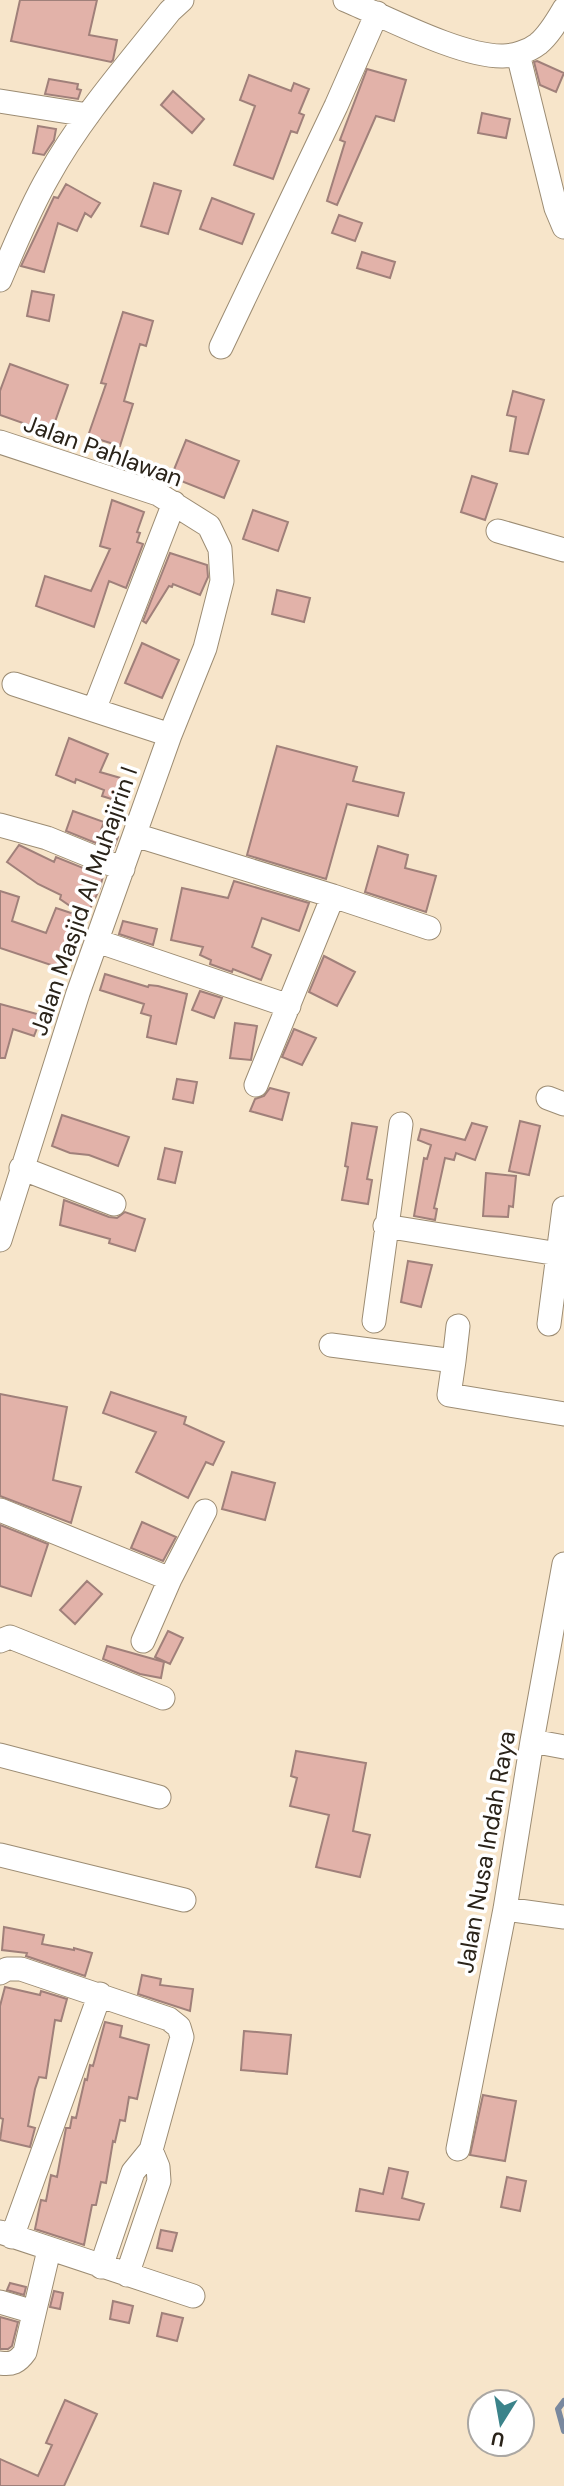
<svg xmlns="http://www.w3.org/2000/svg" width="564" height="2486" font-family="'DM Sans',sans-serif">
<style>
.lines{fill:none;stroke-linecap:round;stroke-linejoin:round}
.stream{stroke:#79889e;stroke-width:6}
.building{fill:#e2b2a9;stroke:#a0807a;stroke-width:2}
.minor-casing{stroke:#9c8c73;stroke-width:25}
.minor{stroke:#fff;stroke-width:23}
.labels{text-anchor:middle;stroke-width:7;stroke-linejoin:round;paint-order:stroke}
.street-label{font-size:24px;fill:#2a2319;stroke:#fff}
</style>
<rect width="100%" height="100%" fill="#f7e5ca"/>
<g class="lines">
<!-- stream -->
<path class="stream" d="M564 2401 558 2409 564 2431"/>
</g>
<!-- building -->
<path class="building" d="M20 0H97L89 35 117 40 113 60 111 62 11 41Z
M537 61 564 73 556 92 540 85 534 62Z
M367 69 406 80 394 121 376 116 337 205 327 201 345 142 340 140Z
M249 75 291 91 294 83 309 89 299 113 304 115 297 133 291 131 273 179 234 165 255 106 240 100Z
M49 79 78 84 77 89 81 90 78 99 45 94Z
M173 91 204 119 192 133 161 105Z
M482 113 510 119 506 138 478 133Z
M38 126 56 129 54 140 44 155 33 153Z
M154 183 181 191 168 234 141 226Z
M66 184 100 203 91 217 85 213 77 231 58 223 44 272 21 266 54 197 58 198Z
M212 198 254 214 242 244 200 229Z
M339 215 362 223 355 241 332 233Z
M362 252 395 262 390 278 357 268Z
M32 291 54 295 49 321 27 316Z
M123 312 153 321 146 346 140 344 124 401 133 404 120 446 88 436 106 384 101 383Z
M10 364 68 385 51 433 0 415V391Z
M513 391 544 400 528 454 510 451 516 417 507 415Z
M186 440 239 461 224 498 171 477Z
M472 476 497 484 485 520 461 512Z
M112 500 144 512 137 532 140 533 137 542 143 544 126 588 109 581 94 627 36 606 45 576 91 591 110 549 100 546Z
M253 510 288 522 278 551 243 539Z
M170 553 207 565 208 577 200 595 173 584 172 587 169 586 146 623 143 621Z
M277 590 310 598 304 622 272 614Z
M142 643 179 660 162 698 125 683Z
M69 738 108 754 100 772 131 781 124 803 102 796 104 790 76 779 75 783 56 775Z
M277 746 357 767 353 781 404 793 398 816 347 804 326 879 247 855Z
M73 811 104 822 101 830 118 837 113 850 66 831Z
M19 845 54 862 56 857 103 876 100 888 86 917 60 899 61 895 38 884 7 862Z
M378 846 408 855 405 868 436 876 426 912 365 892Z
M234 881 309 903 299 931 262 918 252 947 271 955 261 980 233 969 232 972 210 964 211 960 200 955 203 947 171 940 182 888 228 898Z
M0 891 19 897 12 921 46 933 56 908 80 916 63 969 0 948Z
M123 921 157 929 153 945 119 934Z
M324 956 355 972 337 1006 309 992Z
M105 974 148 987 149 985 158 986 187 994 176 1044 147 1037 151 1016 141 1013 144 1004 100 990Z
M200 991 222 998 214 1018 192 1010Z
M0 1004 37 1014V1016L41 1018 34 1036 13 1029 5 1058H0Z
M235 1023 257 1026 251 1060 230 1058Z
M294 1029 316 1038 302 1065 282 1057Z
M177 1079 197 1082 193 1103 173 1099Z
M270 1088 289 1093 282 1120 250 1111 255 1099 264 1096Z
M62 1115 129 1137 118 1166 89 1155 70 1153 52 1146Z
M520 1121 540 1126 529 1175 509 1171Z
M352 1123 377 1127 367 1179 372 1180 368 1204 342 1200 348 1167 345 1166Z
M472 1123 487 1127 475 1160 456 1153 454 1160 445 1158 434 1208 437 1209 435 1220 414 1216 424 1158 427 1159 431 1145 418 1140 421 1129 465 1140Z
M165 1148 182 1152 175 1183 158 1179Z
M486 1173 516 1176 513 1207 509 1206 508 1217 483 1216Z
M64 1200 109 1217 117 1218 125 1212 145 1219 135 1251 109 1243 110 1239 60 1225Z
M408 1261 432 1265 421 1307 401 1302Z
M111 1392 186 1417 184 1424 224 1442 213 1465 206 1462 188 1498 136 1472 156 1432 103 1413Z
M0 1394 67 1407 53 1480 81 1487 71 1523 0 1496Z
M232 1472 275 1483 265 1520 222 1509Z
M142 1522 176 1537 163 1561 131 1548Z
M0 1525 48 1544 31 1596 0 1586Z
M87 1581 102 1594 75 1624 60 1610Z
M168 1631 183 1638 170 1664 155 1657Z
M107 1646 164 1662 161 1678 140 1674 103 1659Z
M296 1751 366 1763 353 1831 370 1835 360 1877 316 1867 329 1815 290 1806 297 1778 291 1776Z
M4 1927 44 1935 42 1944 74 1950V1948L92 1953 85 1976 26 1956 27 1953 2 1950Z
M142 1975 161 1979 160 1985 193 1989 190 2011 138 1994Z
M5 1987 40 1995 41 1991 67 1999 61 2021 55 2020 46 2078 39 2077 35 2089 28 2126 35 2128 30 2147 0 2140 3 2119 0 2118V2006Z
M105 2022 122 2026 120 2037 149 2045 137 2099 129 2097 125 2121 120 2120 115 2142 113 2141 106 2183 101 2182 96 2205H92L84 2245 35 2229 41 2200 46 2201 51 2175 57 2177 66 2128H70L72 2117 76 2118 85 2079 87 2080 90 2065 93 2066Z
M244 2031 291 2035 287 2074 241 2070Z
M483 2095 516 2101 505 2161 470 2155Z
M389 2168 408 2172 402 2198 424 2204 419 2220 356 2211 360 2189 383 2194Z
M507 2177 526 2181 520 2211 501 2207Z
M161 2230 177 2233 172 2251 157 2248Z
M10 2283 26 2287 24 2295 7 2290Z
M54 2291 63 2293 60 2309 50 2307Z
M113 2301 133 2306 129 2323 110 2319Z
M162 2313 183 2318 177 2341 157 2336Z
M0 2317 18 2322 12 2346 8 2349H0Z
M65 2400 97 2414 64 2486H0V2459L38 2476 52 2445 46 2443Z"/>
<g class="lines">
<defs>
<path id="minor" d="M345 0C386 17 461 57 503 56 514 56 529 51 538 44 549 35 557 21 564 9
M518 54 556 208 564 227
M0 101 88 115
M0 280C15 245 29 210 48 177 81 117 128 64 170 11L182 0
M221 347 336 106 377 13
M0 442 158 494 209 526 220 549 222 581 205 648 170 735 78 993 0 1240
M498 531 564 550
M14 684 170 735
M94 710 174 503
M0 825 47 838 123 869
M135 835 333 896 429 928
M97 941 289 1006
M256 1085 333 896
M548 1098 564 1104
M21 1168 114 1204
M385 1226 564 1255
M374 1321 401 1124
M549 1324 564 1208
M331 1345 454 1361 449 1395 564 1414
M454 1361 458 1326
M0 1510 170 1579
M0 1641 10 1637 163 1698
M143 1641 170 1579 205 1511
M532 1741 564 1747
M0 1755 159 1797
M0 1855 184 1900
M505 1909 564 1917
M0 1973 7 1969H21L169 2019 179 2027 182 2037 151 2150 133 2172 101 2267
M458 2149 505 1909 532 1741 564 1564
M0 2232 193 2296
M12 2237 100 1994
M127 2275 159 2181 158 2167 151 2150
M0 2302 34 2312
M0 2363C12 2365 18 2362 25 2352L49 2250"/>
</defs>
<!-- minor casing -->
<use href="#minor" class="minor-casing"/>
<!-- minor -->
<use href="#minor" class="minor"/>
</g>
<g class="labels">
<!-- street labels -->
<g class="street-label">
<text transform="translate(103 451) rotate(20)" y="8">Jalan Pahlawan</text>
<text transform="translate(84 901) rotate(-71)" y="8">Jalan Masjid Al Muhajirin I</text>
<text transform="translate(486 1852) rotate(-80)" y="8">Jalan Nusa Indah Raya</text>
</g>
</g>
<!-- north arrow -->
<g transform="translate(501 2423) rotate(191)"><circle r="33" fill="#ffffff" stroke="#aaa7a3" stroke-width="2"/>
<path d="M0-5L12 26L0 18L-12 26Z" fill="#3b838a"/>
<text y="-10" font-size="19" font-weight="bold" text-anchor="middle" fill="#2a2319">U</text>
</g>
</svg>
